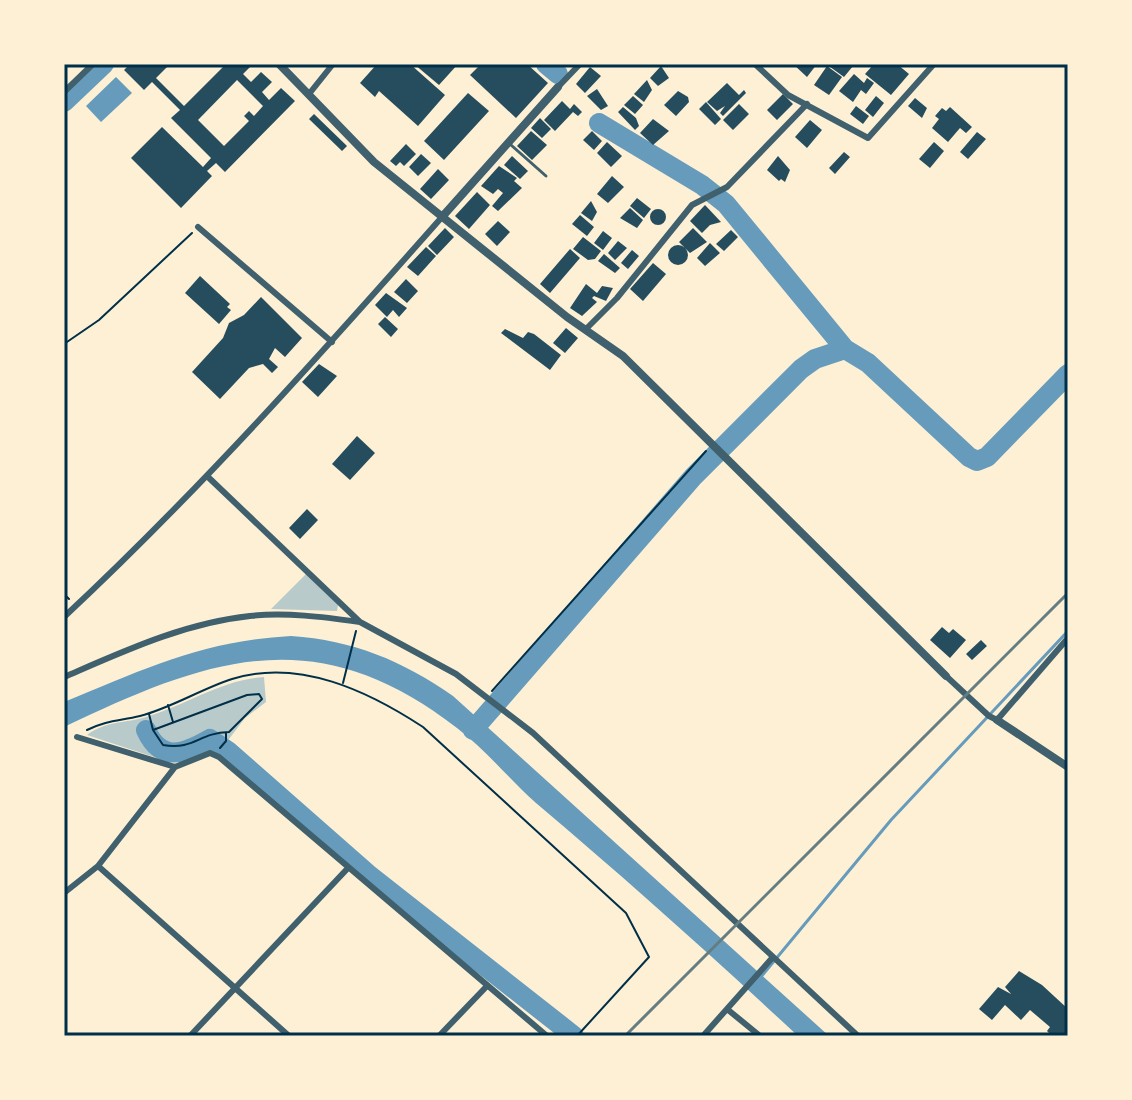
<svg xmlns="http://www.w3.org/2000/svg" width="1132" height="1100" font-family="Figtree,sans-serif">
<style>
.green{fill:#b9caca}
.water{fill:#669bbc}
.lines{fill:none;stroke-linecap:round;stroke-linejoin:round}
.stream{stroke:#669bbc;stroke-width:3}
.river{stroke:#669bbc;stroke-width:20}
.building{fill:#264d5e;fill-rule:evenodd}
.path{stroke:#003049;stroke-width:2}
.service{stroke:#3f606c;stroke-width:3}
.minor{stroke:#3f606c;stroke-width:6}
.tertiary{stroke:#3f606c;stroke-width:8}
.rail{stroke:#657d81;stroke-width:3}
.neatline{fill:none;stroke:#003049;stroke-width:3}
</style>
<rect width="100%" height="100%" fill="#fdf0d5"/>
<!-- green -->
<path class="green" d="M306 574 338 605 337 611 271 609Z
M264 677 266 702 245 718 229 739 185 759H160L87 735C105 721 126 723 146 717 187 705 221 680 264 677Z"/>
<!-- water -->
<path class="water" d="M116 77 132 93 101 122 86 106Z
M291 636C353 640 403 661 453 696L829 1036H798C712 956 626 879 536 803 509 779 486 750 457 728 317 619 210 657 64 727V702C145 669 202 641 291 636Z"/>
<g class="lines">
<!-- stream -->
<path class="stream" d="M760 978 891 820 1068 631"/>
<!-- river -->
<path class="river" d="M546 64 558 74
M64 102 104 64
M599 123 702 185 726 204 845 349 868 363 969 457 977 461 987 457 1068 374
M146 730C161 763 184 754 210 739L228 751 368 874 574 1036
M473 730 693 477 801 369 815 359 845 349"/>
</g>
<!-- building -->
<path class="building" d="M130 64H170L156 78 184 106 226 64H253L243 74 251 82 261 72 272 82 262 92 269 100 281 88 295 101 225 172 216 163 207 171 212 176 181 208 131 158 162 127 203 167 211 158 171 118 180 110 152 82 144 90 124 70ZM237 80 263 106 254 116 249 111 244 116 249 121 224 146 198 120Z
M377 64H410L445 95 418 126 379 91 375 97 360 83Z
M414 64H458L439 85Z
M481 64H527L548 83 516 118 470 75Z
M793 64H817L807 77Z
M826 64H850L853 66 844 77Z
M874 64H897L909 74 891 95 865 74Z
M661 66 669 78 658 86 650 78Z
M827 66 842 77 829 95 814 85Z
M590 67 601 76 585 93 576 84Z
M854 74 864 83 867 78 874 83 866 94 861 90 853 102 839 91Z
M647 80 652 90 644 102 634 94Z
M727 83 739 95 744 90 746 93 723 116 720 113 725 106 717 111 707 102Z
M597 89 608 106 601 110 587 96Z
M678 91 688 97 689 102 676 116 664 105Z
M468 93 489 111 444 160 424 141Z
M783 94 793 104 777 120 767 110Z
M633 96 643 105 635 114 624 105Z
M876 96 884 103 873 117 865 110Z
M915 98 927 108 922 118 908 106Z
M562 101 570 109 574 104 582 112 578 116 573 112 555 131 544 120Z
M706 102 721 119 715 125 699 109Z
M739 104 749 114 733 130 723 120Z
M856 106 869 116 863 124 850 114Z
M623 107 636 118 639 126 635 130 618 112Z
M950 107 972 127 966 133 960 128 948 142 932 128 939 119 935 116 942 108 946 111Z
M314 114 347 146 342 151 309 119Z
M540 118 551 129 542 138 531 128Z
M653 119 669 131 653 145 640 133Z
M810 120 822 130 807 148 795 137Z
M531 131 547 145 532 160 517 146Z
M592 131 602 141 594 150 583 140Z
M977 132 986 139 968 159 960 152Z
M607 142 622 156 611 167 597 153Z
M934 142 944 151 930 168 919 159Z
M406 144 416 154 404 166 400 162 396 166 390 161Z
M844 152 850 157 835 174 829 168Z
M421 154 431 163 418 176 409 167Z
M512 156 528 171 520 179 504 165Z
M778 156 790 170 785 182 781 179 779 181 767 170Z
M499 166 517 178 514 181 522 188 498 211 492 206 503 193 498 189 493 194 481 186Z
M438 169 449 180 431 199 420 189Z
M612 176 624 187 608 203 597 194Z
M477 192 490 205 469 229 455 216Z
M637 198 651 209 644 218 630 206Z
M591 201 597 212 592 221 581 213Z
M705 205 721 222 710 225 702 233 690 221Z
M630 208 643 220 637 228 620 218Z
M650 217a8 8 0 1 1 16 0a8 8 0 1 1-16 0Z
M580 215 594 227 587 236 572 224Z
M498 221 510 232 497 246 485 234Z
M445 228 454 237 437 255 428 246Z
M693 228 707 242 690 253 679 242Z
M731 230 738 237 724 251 716 244Z
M603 231 612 238 603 250 594 243Z
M583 237 601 251 595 259 588 260 573 249Z
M618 241 627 248 615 260 608 253Z
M710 243 720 253 705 266 697 258Z
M668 255a10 10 0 1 1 20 0a10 10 0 1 1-20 0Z
M426 247 436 256 418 276 407 267Z
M570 249 580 258 550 293 540 284Z
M632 250 639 256 628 269 621 263Z
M604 254 620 268 615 273 598 261Z
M653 263 666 274 643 301 630 289Z
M200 276 230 304 227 307 231 310 219 324 185 293Z
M406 279 418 291 407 303 394 292Z
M586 284 597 293 602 286 613 288 606 301 594 296 592 298 597 302 582 316 570 308Z
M386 293 407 308 399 317 393 310 387 317 375 305Z
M261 297 302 338 285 357 275 348 269 359 278 367 272 373 263 364 249 368 220 399 192 372 223 338 229 323 244 315Z
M385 317 398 329 391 337 378 324Z
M566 328 578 338 565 353 553 343Z
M505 329 523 338 528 332 534 334 561 355 550 370 501 333Z
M319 364 337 376 318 397 302 382Z
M357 436 375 453 350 480 332 464Z
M307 509 318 520 300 539 289 528Z
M942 627 949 633 953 629 966 640 950 658 930 640Z
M981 640 987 646 972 660 966 654Z
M1019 971 1042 985 1068 1009V1036H1052L1047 1031 1050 1027 1030 1010 1021 1020 1005 1005 992 1020 979 1009 998 987 1011 994 1005 987Z"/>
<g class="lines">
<!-- path -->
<path class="path" d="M64 344 99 320 192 233
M64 594 69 599
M343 683 356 631
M492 691 706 451
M168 705 173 722
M149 714 153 730 163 745C195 750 198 733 229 732L262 699 259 694 247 695 153 730
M87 730C107 720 119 721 140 716 171 708 201 689 232 679 299 658 368 691 423 727L626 913 649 957 577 1036
M220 748 226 741V733"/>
<!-- service -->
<path class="service" d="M511 145 546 176"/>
<!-- minor -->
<path class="minor" d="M755 64 788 95 868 138 934 64
M558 87 580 64
M64 92 93 64
M309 94 333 64
M198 227 332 342
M586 329 617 298 692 205 727 187 807 104
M207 476 360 622 456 674 533 733 858 1036
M64 617C199 491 320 355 442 217
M946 676 989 716 997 720 1068 638
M64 677C124 651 184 623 250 616 285 612 324 617 360 622
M77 737 175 767 210 753 219 757 547 1036
M98 866 289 1036
M64 893 98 866 175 767
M727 1009 760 1036
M190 1036 348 868
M439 1036 486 987
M703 1036 773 957"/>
<!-- tertiary -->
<path class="tertiary" d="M279 64 374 162 567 317 623 356 946 676
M442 217 558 87
M997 720 1068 767"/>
<!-- rail -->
<path class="rail" d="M625 1036 1068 593"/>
</g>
<!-- border -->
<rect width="1132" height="1100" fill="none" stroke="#fdf0d5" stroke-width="132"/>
<rect x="66" y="66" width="1000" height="968" class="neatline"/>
</svg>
